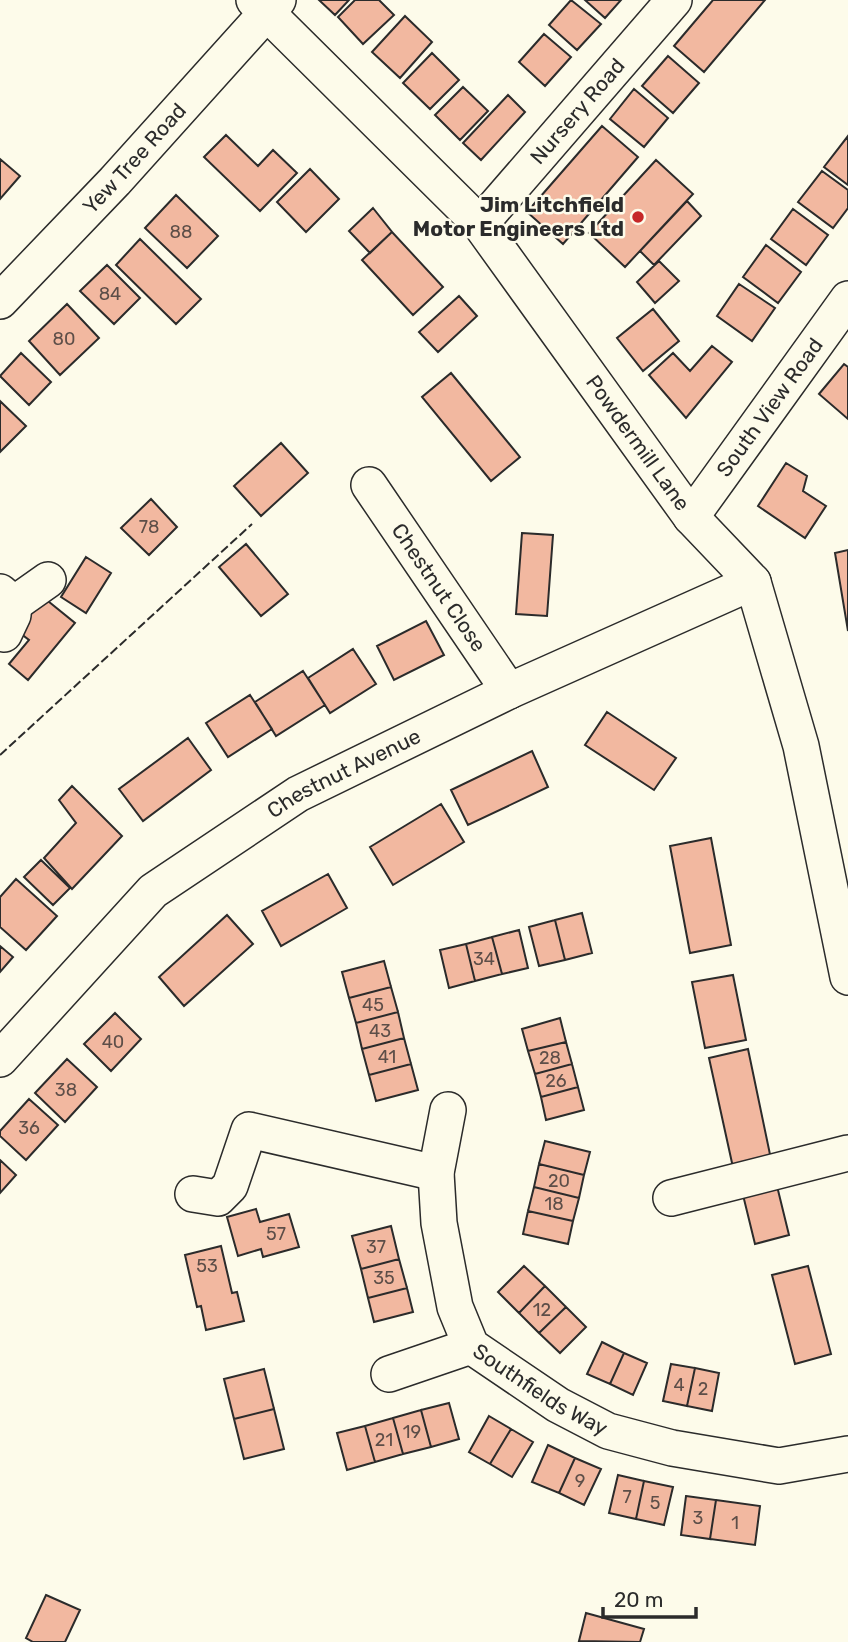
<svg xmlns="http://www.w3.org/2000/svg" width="848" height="1642" font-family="Rubik,sans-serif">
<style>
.building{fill:#f2b8a0;stroke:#2b2b2b;stroke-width:2}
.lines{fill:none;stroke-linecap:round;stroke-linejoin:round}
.minor-casing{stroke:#2b2b2b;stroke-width:38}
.minor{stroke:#fdfbea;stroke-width:35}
.fence{stroke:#2b2b2b;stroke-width:2;stroke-dasharray:9 3.5;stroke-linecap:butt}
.poi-dot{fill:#c62828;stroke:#fdfbea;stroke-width:2.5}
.labels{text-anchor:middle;stroke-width:5;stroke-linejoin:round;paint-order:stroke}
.number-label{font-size:18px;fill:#5d4e48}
.street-label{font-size:21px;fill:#2b2b2b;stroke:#fdfbea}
.poi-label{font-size:21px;font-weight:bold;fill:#2b2b2b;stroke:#fdfbea;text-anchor:end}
</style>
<rect width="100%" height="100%" fill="#fdfbea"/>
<!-- building -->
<path class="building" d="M319 0H349L335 15Z
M355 0H379L394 15 363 44 338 17Z
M571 0 601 24 577 50 549 25Z
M585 0H621L605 18Z
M713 0H765L704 72 674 46Z
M405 16 432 42 400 78 372 52Z
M544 34 571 57 545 86 519 62Z
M432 53 459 80 430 109 403 83Z
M668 56 699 83 673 113 642 86Z
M463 87 488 111 460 140 435 115Z
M634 89 668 118 644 147 610 119Z
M508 95 525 112 481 160 463 143Z
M602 126 638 157 563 244 527 212Z
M226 135 258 166 273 150 297 173 260 211 204 157Z
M848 136V185L824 167Z
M0 159 20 176 0 199Z
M656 160 693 194 625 267 589 233Z
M310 169 339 199 306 232 277 202Z
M822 171 848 190V208L833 228 798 202Z
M176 195 218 236 187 268 145 228Z
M687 201 701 216 654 265 640 251Z
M373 208 392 232 370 253 349 231Z
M793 209 828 235 806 265 771 239Z
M392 232 443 287 413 315 362 260Z
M140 239 201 299 176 324 116 265Z
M766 245 801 272 778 303 743 277Z
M659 261 679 281 655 303 637 282Z
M107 265 140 298 114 324 80 291Z
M739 284 775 308 752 341 717 316Z
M459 296 477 316 438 352 419 332Z
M67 304 99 338 60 375 29 341Z
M653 309 679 341 643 371 617 338Z
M712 346 732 362 686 418 649 375 673 353 690 371Z
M21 353 51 382 29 405 0 376Z
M844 364 848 367V419L819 394Z
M451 373 520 457 491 481 422 397Z
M0 401 26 426 0 452Z
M281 443 308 473 261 516 234 486Z
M786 463 807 476 803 491 826 506 805 538 758 506Z
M151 499 177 527 149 555 121 528Z
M522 533 553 535 547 616 516 614Z
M246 544 288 594 261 616 219 567Z
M848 550V631L835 553Z
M86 557 111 573 86 613 61 597Z
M43 597 75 623 28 680 9 664 29 640 16 630Z
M426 621 444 655 394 680 377 646Z
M353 649 376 684 330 713 308 678Z
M303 671 325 705 276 736 255 702Z
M250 695 272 729 228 757 206 723Z
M607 712 676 758 654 790 585 745Z
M188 738 211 770 143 821 119 789Z
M532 751 548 787 468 825 451 790Z
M72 786 122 836 72 889 44 858 76 823 59 800Z
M441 804 464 842 393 885 370 847Z
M711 838 731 945 690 953 670 846Z
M41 860 70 888 53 905 24 877Z
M328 874 347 908 281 946 262 911Z
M16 879 57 916 26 950 0 927V897Z
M582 913 592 953 565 960 555 920Z
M227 915 253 944 184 1006 159 977Z
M555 920 565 960 539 966 529 927Z
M519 930 528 968 502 974 492 937Z
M492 937 502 974 475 981 466 944Z
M466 944 475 981 449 988 440 950Z
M0 946 13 957 0 972Z
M384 961 391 987 349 998 342 972Z
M733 975 746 1040 705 1048 692 982Z
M391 987 398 1012 356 1023 349 998Z
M398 1012 404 1038 362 1049 356 1023Z
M115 1013 141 1039 111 1071 84 1044Z
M560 1018 566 1042 528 1051 522 1029Z
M404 1038 411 1064 369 1075 362 1049Z
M566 1042 572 1064 535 1074 528 1051Z
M748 1049 772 1164 734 1172 709 1058Z
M67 1059 97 1087 65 1122 35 1093Z
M411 1064 418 1090 376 1101 369 1075Z
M572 1064 578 1087 541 1097 535 1074Z
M578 1087 584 1110 546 1120 541 1097Z
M29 1099 58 1125 26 1160 0 1136V1131Z
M545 1141 590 1152 584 1175 539 1164Z
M0 1160 16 1175 0 1193Z
M539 1164 584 1175 579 1198 534 1187Z
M777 1186 789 1235 755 1244 743 1195Z
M534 1187 579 1198 573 1221 528 1211Z
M256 1209 260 1222 289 1214 299 1247 263 1257 261 1249 238 1256 227 1217Z
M528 1211 573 1221 568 1244 523 1234Z
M391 1226 399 1259 361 1269 352 1236Z
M221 1246 232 1293 237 1292 244 1321 206 1330 201 1306 197 1307 185 1255Z
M399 1259 407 1288 368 1298 361 1269Z
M524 1266 545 1286 519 1313 498 1292Z
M808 1266 831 1354 795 1364 772 1275Z
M545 1286 566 1307 539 1333 519 1313Z
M407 1288 413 1312 374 1322 368 1298Z
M566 1307 586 1327 560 1353 539 1333Z
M602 1342 624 1353 610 1384 587 1374Z
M624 1353 647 1363 633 1395 610 1384Z
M671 1364 695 1368 687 1406 663 1401Z
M695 1368 719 1373 712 1411 687 1406Z
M264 1369 274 1409 234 1419 224 1379Z
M449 1403 459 1439 431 1447 421 1410Z
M274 1409 284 1449 244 1459 234 1419Z
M421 1410 431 1447 403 1454 393 1418Z
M489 1416 511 1429 490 1464 469 1452Z
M393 1418 403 1454 375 1462 365 1426Z
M365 1426 375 1462 347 1470 337 1433Z
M511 1429 533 1442 512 1477 490 1464Z
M548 1445 575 1458 559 1493 532 1482Z
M575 1458 601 1469 584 1505 559 1493Z
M618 1475 644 1481 636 1519 609 1513Z
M644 1481 673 1487 664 1525 636 1519Z
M686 1496 716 1500 710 1539 681 1535Z
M716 1500 760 1506 755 1545 710 1539Z
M46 1595 80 1610 65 1642H33L26 1638Z
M586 1613 644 1629 640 1642 579 1641Z"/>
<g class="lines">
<defs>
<g id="minor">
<path id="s1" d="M254 0 480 224 691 517 753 582 801 746 848 977"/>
<path id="s2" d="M480 224 674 0"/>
<path id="s3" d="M0 301 115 181 278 0"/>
<path id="s4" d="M369 485 509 691"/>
<path id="s5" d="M691 517 848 299"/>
<path d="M0 592 14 604 13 615 4 634"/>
<path d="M14 604 48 580"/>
<path id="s6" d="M0 1059 153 891 298 794 509 691 753 582"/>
<path id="s7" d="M448 1110 436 1173 439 1223 455 1307 471 1346 558 1405 608 1431 672 1448 779 1466 848 1454"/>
<path d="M193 1194 218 1198 230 1186 249 1130 436 1173"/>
<path d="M671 1198 848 1153"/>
<path d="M389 1374 471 1346"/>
</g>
</defs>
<!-- minor casing -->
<use href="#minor" class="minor-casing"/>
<!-- minor -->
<use href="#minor" class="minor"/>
<!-- fence -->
<path class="fence" d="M0 755 252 524"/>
</g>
<!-- markers -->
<circle class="poi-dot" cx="638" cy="217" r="7"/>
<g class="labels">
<!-- number labels -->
<g class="number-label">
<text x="181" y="238">88</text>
<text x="110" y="300">84</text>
<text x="64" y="345">80</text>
<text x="149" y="533">78</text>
<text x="484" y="965">34</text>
<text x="373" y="1011">45</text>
<text x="380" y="1037">43</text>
<text x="113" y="1048">40</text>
<text x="387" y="1063">41</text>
<text x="550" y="1064">28</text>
<text x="556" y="1087">26</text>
<text x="66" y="1096">38</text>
<text x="29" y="1134">36</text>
<text x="559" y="1187">20</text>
<text x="554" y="1210">18</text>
<text x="276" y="1240">57</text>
<text x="376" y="1253">37</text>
<text x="207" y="1272">53</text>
<text x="384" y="1284">35</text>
<text x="542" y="1316">12</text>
<text x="679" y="1391">4</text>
<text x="703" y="1395">2</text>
<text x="412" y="1438">19</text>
<text x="384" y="1446">21</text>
<text x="580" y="1487">9</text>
<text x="627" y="1503">7</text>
<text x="655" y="1509">5</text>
<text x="698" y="1524">3</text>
<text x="735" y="1529">1</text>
</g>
<!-- street labels -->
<g class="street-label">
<text dy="7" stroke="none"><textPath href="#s2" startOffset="149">Nursery Road</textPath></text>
<text dy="7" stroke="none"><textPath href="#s3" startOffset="196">Yew Tree Road</textPath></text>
<text dy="7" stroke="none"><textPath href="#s5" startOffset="135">South View Road</textPath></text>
<text dy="7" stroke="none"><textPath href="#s1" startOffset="588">Powdermill Lane</textPath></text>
<text dy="7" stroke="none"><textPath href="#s4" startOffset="124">Chestnut Close</textPath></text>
<text dy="7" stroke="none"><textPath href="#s6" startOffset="452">Chestnut Avenue</textPath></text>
<text dy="7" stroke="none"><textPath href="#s7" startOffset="324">Southfields Way</textPath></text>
</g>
<!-- poi labels -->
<g class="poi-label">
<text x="624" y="212">Jim Litchfield<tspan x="624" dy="24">Motor Engineers Ltd</tspan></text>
</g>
</g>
<!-- scale -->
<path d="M603 1607v10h93v-10" fill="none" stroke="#2b2b2b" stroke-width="3.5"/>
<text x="614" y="1607" font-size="21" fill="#2b2b2b" stroke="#fdfbea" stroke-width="5" paint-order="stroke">20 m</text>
</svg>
